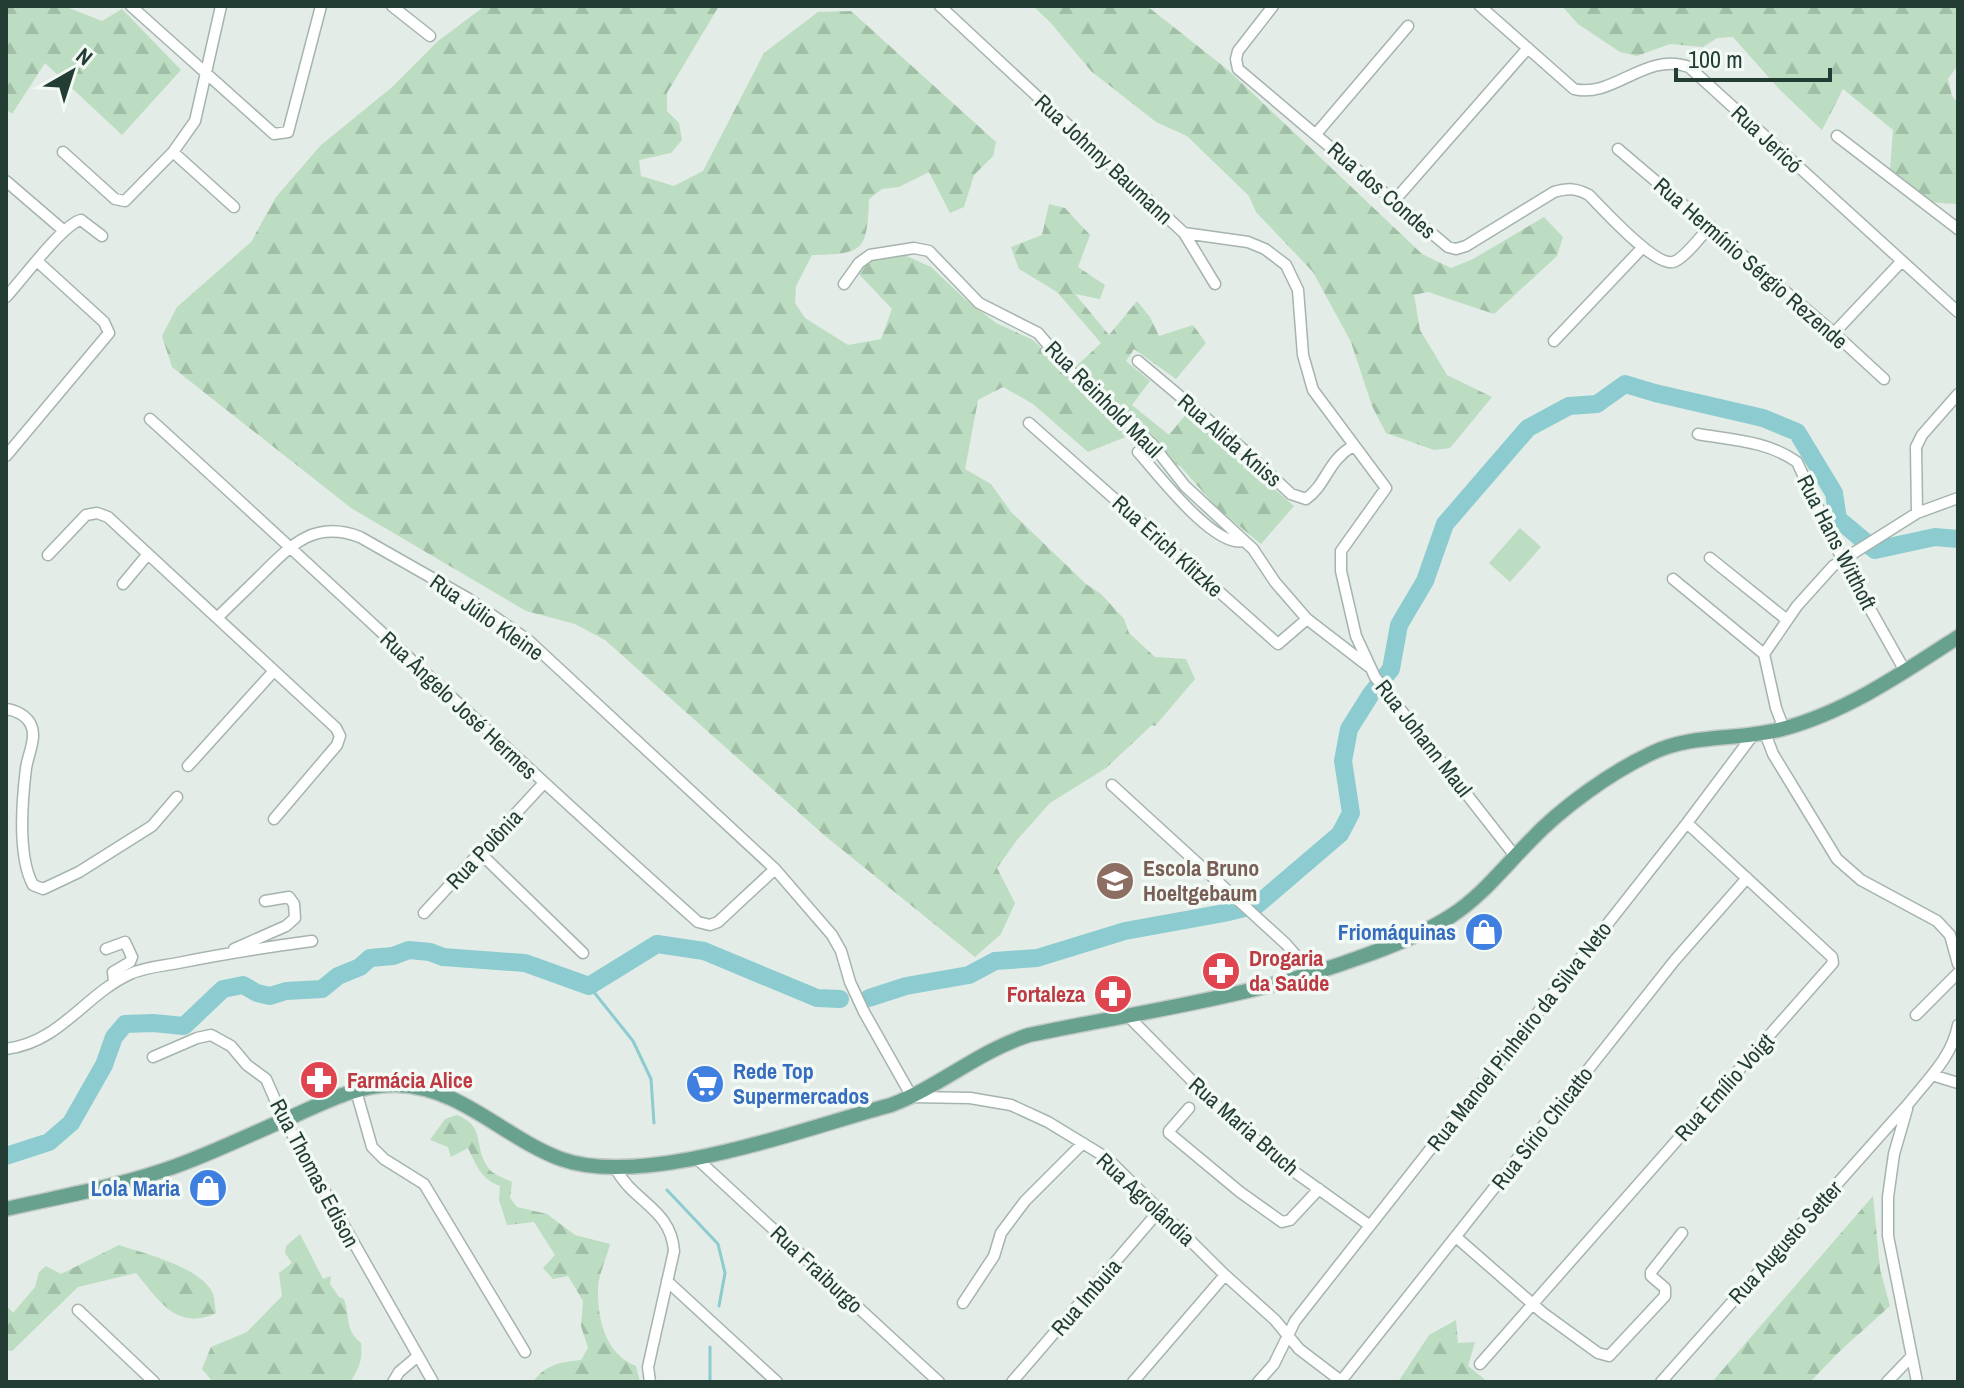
<svg xmlns="http://www.w3.org/2000/svg" width="1964" height="1388" font-family="'Archivo Narrow',sans-serif">
<style>
.green{fill:#bcddc2}
.forest{fill:url(#forest-firs)}
.lines{fill:none;stroke-linecap:round;stroke-linejoin:round}
.stream{stroke:#8cccd0;stroke-width:3}
.river{stroke:#8cccd0;stroke-width:18}
.minor-casing{stroke:#a6b4ae;stroke-width:13}
.major-casing{stroke:#c1c9c6;stroke-width:17}
.minor{stroke:#fff;stroke-width:10}
.major{stroke:#68a18d;stroke-width:14}
.labels{text-anchor:middle;stroke-width:7;stroke-linejoin:round;paint-order:stroke}
.street-label{font-size:22px;fill:#233d34;stroke:#f3f9f5}
.education-label{font-size:22px;font-weight:bold;fill:#785e54;stroke:#f3f9f5;text-anchor:start}
.shop-label{font-size:22px;font-weight:bold;fill:#366cbe;stroke:#f3f9f5;text-anchor:end}
.health-label{font-size:22px;font-weight:bold;fill:#be3a42;stroke:#f3f9f5;text-anchor:start}
</style>
<defs>
<pattern id="forest-firs" width="22" height="20" patternUnits="userSpaceOnUse" patternTransform="scale(2)"><rect width="22" height="20" fill="#bcddc2"/><path d="M5 1l3.5 6h-7zM16 11l3.5 6h-7z" fill="#a1bfa7"/></pattern>
</defs>
<rect width="100%" height="100%" fill="#e3ece7"/>
<!-- green -->
<path class="green" d="M1520 528 1541 547 1510 582 1489 563Z"/>
<!-- forest -->
<path class="forest" d="M6 6H64L102 21 122 9 181 70 122 135 45 63 12 114 6 109Z
M485 6H719L667 93V111L679 123 682 140 671 153 639 160 641 176 674 186 703 171 764 53 818 12 851 11 996 142 993 156 974 175 964 207 950 213 929 172 899 187 882 189 869 199C867 251 864 254 812 255L796 286 795 303 805 318 848 345 881 339 892 309 858 273 868 260 900 253 931 267 966 300 996 323 1033 340 1068 374 1101 343 1057 292 1019 269 1011 247 1042 235 1049 204 1065 208 1090 235 1078 267 1105 285 1100 299 1075 294 1109 335 1137 301 1150 317 1159 336 1193 325 1206 343 1176 379 1134 349 1126 361 1150 381 1132 405 1169 435 1187 413 1294 506 1261 544 1217 508 1181 467 1128 436 1088 452 1033 404 1003 387 978 400 965 469 991 484 1011 512 1086 584 1101 594 1124 619 1129 633 1155 657 1186 659 1195 679 1155 726 1152 725 1106 768 1050 803 1017 840 997 868 1015 903 1001 934 975 957 824 835 605 640 575 624 526 611 351 508 172 367 162 336 177 307 251 242 276 197 321 145 391 88 438 41Z
M1033 6H1147L1228 70 1422 254 1451 268 1473 259 1544 217 1563 237 1557 256 1494 314 1428 292 1414 295 1420 330 1447 375 1492 397 1450 448 1434 450 1386 433 1372 406 1351 342 1313 272 1256 212 1249 196 1187 136 1156 122 1091 71 1050 22Z
M1562 6H1958V65L1948 79 1952 96 1958 103V204L1926 202 1890 171 1893 130 1843 89 1822 130 1779 89 1733 37 1717 38 1703 47 1670 44 1637 56 1620 52 1578 24Z
M457 1115C487 1127 472 1146 489 1169 494 1175 504 1178 512 1182L510 1198 517 1207 547 1214 575 1235 610 1244C607 1257 599 1273 598 1287 597 1318 605 1354 636 1366L640 1382H533C545 1365 560 1362 581 1360L588 1348 581 1326 583 1301 568 1276 553 1279 543 1268 555 1255 534 1222 507 1225 499 1200 500 1186C482 1180 476 1165 468 1148L451 1157 448 1147 430 1140 445 1119Z
M1873 1196 1880 1269 1890 1306 1841 1350 1810 1382H1712Z
M300 1234 323 1279 331 1276 330 1284 339 1297 344 1299C350 1317 345 1330 361 1343 363 1360 359 1368 350 1382H213L202 1369 211 1347 247 1332 282 1296 279 1273 292 1263 285 1253 286 1246Z
M119 1245C145 1254 202 1267 213 1294 215 1300 215 1308 216 1313 177 1332 158 1299 136 1273L78 1287 12 1351 6 1350V1309L9 1308 13 1313 35 1287 39 1272 46 1266 61 1274Z
M1456 1320 1458 1343 1475 1342 1468 1366 1488 1382H1398L1429 1335Z"/>
<g class="lines">
<!-- stream -->
<path class="stream" d="M589 986 633 1041 651 1079 654 1123
M667 1190 718 1244 725 1273 719 1306
M710 1382V1347"/>
<!-- river -->
<path class="river" d="M869 998 906 986 969 975 995 961 1037 958 1125 931 1224 913 1257 905 1340 834 1351 813 1343 761 1349 729 1371 694 1391 669 1399 625 1425 581 1445 524 1528 428 1569 406 1597 404 1625 384 1655 393 1763 418 1797 432 1834 493 1838 519 1875 550 1935 537 1958 539
M6 1156 49 1142 71 1123 104 1065 114 1037 125 1024 153 1023 184 1026 223 989 243 985 257 993 270 996 286 991 322 989 338 976 360 967 370 958 393 956 409 950 430 952 443 957 525 963 589 986 657 944 704 951 817 998 840 999"/>
<defs>
<path id="minor" d="M131 6 274 134 288 132 321 6
M392 6 430 36
M940 6 1184 233 1248 242 1265 249 1286 265 1298 290 1303 355 1313 390 1386 488 1341 551V571L1356 636 1375 677 1515 856
M1273 6 1238 51 1236 59 1238 69 1448 247 1456 249 1466 246 1554 192C1568 188 1576 188 1589 195 1603 209 1654 266 1673 262 1683 260 1703 234 1710 226
M1480 6 1574 89C1613 99 1646 51 1689 67L1958 312
M1316 134 1408 26
M1837 136 1958 229
M1618 149 1834 333 1884 379
M63 152 115 199 125 201 173 152 195 121 221 6
M173 152 234 207
M6 181 63 230
M1394 201 1528 48
M1184 233 1215 284
M844 284 859 263 870 255 914 248 929 251 979 303 1038 333 1072 373 1152 444 1185 486 1253 549 1275 582 1307 619 1368 666
M6 297C21 281 63 224 81 220L102 236
M1834 333 1901 262
M1554 341 1643 247
M1138 361 1244 450 1291 494 1306 499C1327 484 1327 461 1353 446
M150 419C334 586 513 757 698 922L710 925 718 922 775 869
M1029 423 1278 644 1307 619
M1698 434C1732 440 1768 441 1797 462L1842 559 1905 671
M1138 452C1157 473 1214 548 1243 541
M6 456 109 333 104 322 38 262
M1917 513 1916 447 1922 435 1958 394
M48 555 86 515 97 513 108 517 336 728 340 736 337 745 274 819
M1710 558 1787 620
M1673 579 1764 654
M123 584 148 554
M218 617C233 602 248 588 263 573 293 543 316 520 360 537L469 599 528 640 775 869 832 935 841 951 850 982 864 1012 912 1097 970 1098 1011 1105 1048 1122 1107 1158 1225 1275 1275 1320 1299 1349 1341 1381 1675 960 1747 878
M6 709C16 710 27 716 31 725 37 737 28 755 26 768 22 801 17 856 33 885L43 889 79 872 152 826 177 797
M1784 729 1776 708 1764 654 1797 606 1833 566 1917 513 1958 498
M1765 733 1773 754 1837 859 1861 880 1937 921 1950 935 1958 964
M188 766 273 672
M1112 785 1286 944 1312 974
M480 853 583 953
M424 913 543 784
M106 949 125 942 132 957 130 962 113 972 114 982
M234 949 286 926 295 918 294 904 289 897 265 901
M1916 1015 1958 973
M1128 1016 1210 1099 1282 1163 1369 1225
M6 1049C61 1042 84 995 130 974 145 967 163 966 178 963 223 954 267 947 312 941
M153 1057 197 1038 211 1035 231 1046 247 1065 266 1079 284 1120 433 1382
M1932 1075 1958 1083
M356 1091 372 1147 384 1159 424 1184 525 1352
M1189 1108 1169 1131V1133L1240 1192 1282 1222 1290 1220 1319 1189
M1907 1109 1894 1154 1888 1197V1236L1917 1382
M695 1157 939 1382
M615 1167C632 1202 671 1208 674 1251L648 1367 650 1382
M1456 1237 1543 1313 1598 1353 1609 1356 1665 1296V1288L1651 1276V1272L1682 1233
M667 1281 777 1382
M963 1303 994 1256 1001 1233 1025 1201 1083 1143
M78 1310 154 1382
M1480 1364 1833 963 1832 957 1687 823
M393 1382 399 1372 418 1356
M1012 1382 1159 1211
M1133 1382 1225 1275
M1258 1382 1274 1364 1295 1321 1687 823 1753 735
M1661 1382 1909 1103C1928 1079 1952 1057 1958 1025
M1887 1382 1911 1357"/>
<path id="major" d="M6 1209C63 1196 121 1186 176 1166 212 1153 247 1136 282 1121 318 1106 357 1083 397 1085 461 1087 504 1138 561 1159 644 1189 805 1128 891 1105 939 1087 979 1051 1029 1035 1139 1012 1252 997 1358 958 1390 947 1423 934 1451 916 1482 896 1504 867 1530 841 1561 808 1611 772 1652 753 1694 733 1739 741 1782 729 1846 712 1903 673 1958 637"/>
</defs>
<!-- minor casing -->
<use href="#minor" class="minor-casing"/>
<!-- major casing -->
<use href="#major" class="major-casing"/>
<!-- minor -->
<use href="#minor" class="minor"/>
<!-- major -->
<use href="#major" class="major"/>
</g>
<!-- icons -->
<defs>
<symbol id="school-disc" viewBox="-11 -11 22 22"><circle r="9.5" fill="#8d6e63" stroke="#f3f9f5"/><path d="M0-5L7-2L0 1L-7-2ZM-4 1L0 2.5L4 1V4Q0 6-4 4Z" fill="#fff"/></symbol>
<symbol id="shop-disc" viewBox="-11 -11 22 22"><circle r="9.5" fill="#3f7fe0" stroke="#f3f9f5"/><path d="M-5-2.5h2.3a2.7 3.5 0 0 1 5.4 0H5L5.5 6h-11ZM-1.5-2.5h3a1.5 2.3 0 0 0-3 0Z" fill="#fff"/></symbol>
<symbol id="pharmacy-disc" viewBox="-11 -11 22 22"><circle r="9.5" fill="#e0444e" stroke="#f3f9f5"/><path d="M-2-6h4v4h4v4h-4v4h-4v-4h-4v-4h4Z" fill="#fff"/></symbol>
<symbol id="supermarket-disc" viewBox="-11 -11 22 22"><circle r="9.5" fill="#3f7fe0" stroke="#f3f9f5"/><path d="M-6-5.5h2.5l.6 2H6L4.5 2H-2.5L-4.4-4H-6ZM-1.5 3.2a1.3 1.3 0 1 0 .1 0ZM3 3.2a1.3 1.3 0 1 0 .1 0Z" fill="#fff"/></symbol>
</defs>
<g fill-rule="evenodd">
<use href="#school-disc" x="1093" y="859" width="44" height="44"/>
<use href="#shop-disc" x="1462" y="910" width="44" height="44"/>
<use href="#pharmacy-disc" x="1199" y="949" width="44" height="44"/>
<use href="#pharmacy-disc" x="1091" y="972" width="44" height="44"/>
<use href="#pharmacy-disc" x="297" y="1058" width="44" height="44"/>
<use href="#supermarket-disc" x="683" y="1062" width="44" height="44"/>
<use href="#shop-disc" x="186" y="1166" width="44" height="44"/>
</g>
<g class="labels">
<!-- street labels -->
<g class="street-label">
<text transform="translate(1767 139) rotate(43)" y="8">Rua Jericó</text>
<text transform="translate(1104 159) rotate(43)" y="8">Rua Johnny Baumann</text>
<text transform="translate(1382 190) rotate(41)" y="8">Rua dos Condes</text>
<text transform="translate(1751 263) rotate(41)" y="8">Rua Hermínio Sérgio Rezende</text>
<text transform="translate(1104 399) rotate(45)" y="8">Rua Reinhold Maul</text>
<text transform="translate(1230 440) rotate(41)" y="8">Rua Alida Kniss</text>
<text transform="translate(1837 542) rotate(63)" y="8">Rua Hans Witthoft</text>
<text transform="translate(1168 546) rotate(42)" y="8">Rua Erich Klitzke</text>
<text transform="translate(487 617) rotate(35)" y="8">Rua Júlio Kleine</text>
<text transform="translate(459 705) rotate(43)" y="8">Rua Ângelo José Hermes</text>
<text transform="translate(1424 738) rotate(52)" y="8">Rua Johann Maul</text>
<text transform="translate(484 849) rotate(-47)" y="8">Rua Polônia</text>
<text transform="translate(1519 1036) rotate(-52)" y="8">Rua Manoel Pinheiro da Silva Neto</text>
<text transform="translate(1724 1087) rotate(-48)" y="8">Rua Emílio Voigt</text>
<text transform="translate(1244 1126) rotate(41)" y="8">Rua Maria Bruch</text>
<text transform="translate(1542 1128) rotate(-52)" y="8">Rua Sírio Chicatto</text>
<text transform="translate(315 1173) rotate(62)" y="8">Rua Thomas Edison</text>
<text transform="translate(1146 1199) rotate(43)" y="8">Rua Agrolândia</text>
<text transform="translate(1785 1242) rotate(-48)" y="8">Rua Augusto Setter</text>
<text transform="translate(817 1269) rotate(43)" y="8">Rua Fraiburgo</text>
<text transform="translate(1086 1297) rotate(-49)" y="8">Rua Imbuia</text>
</g>
<!-- education labels -->
<g class="education-label">
<text x="1143" y="876">Escola Bruno<tspan x="1143" dy="25">Hoeltgebaum</tspan></text>
</g>
<!-- shop labels -->
<g class="shop-label">
<text x="1456" y="940">Friomáquinas</text>
<text x="733" y="1079" text-anchor="start">Rede Top<tspan x="733" dy="25">Supermercados</tspan></text>
<text x="180" y="1196">Lola Maria</text>
</g>
<!-- health labels -->
<g class="health-label">
<text x="1249" y="966">Drogaria<tspan x="1249" dy="25">da Saúde</tspan></text>
<text x="1085" y="1002" text-anchor="end">Fortaleza</text>
<text x="347" y="1088">Farmácia Alice</text>
</g>
</g>
<!-- border -->
<rect width="1964" height="1388" fill="none" stroke="#233d34" stroke-width="16"/>
<!-- north arrow -->
<g transform="translate(72 72) rotate(39)" stroke="#f3f9f5" stroke-width="6" paint-order="stroke">
<path d="M0-6L14 30L0 20L-14 30Z" fill="#233d34"/>
<text y="-12" font-size="22" font-weight="bold" text-anchor="middle" fill="#233d34">N</text>
</g>
<!-- scale -->
<path d="M1676 68v12h154v-12" fill="none" stroke="#233d34" stroke-width="4"/>
<text x="1688" y="68" font-size="24" fill="#233d34" stroke="#f3f9f5" stroke-width="6" paint-order="stroke">100 m</text>
</svg>
